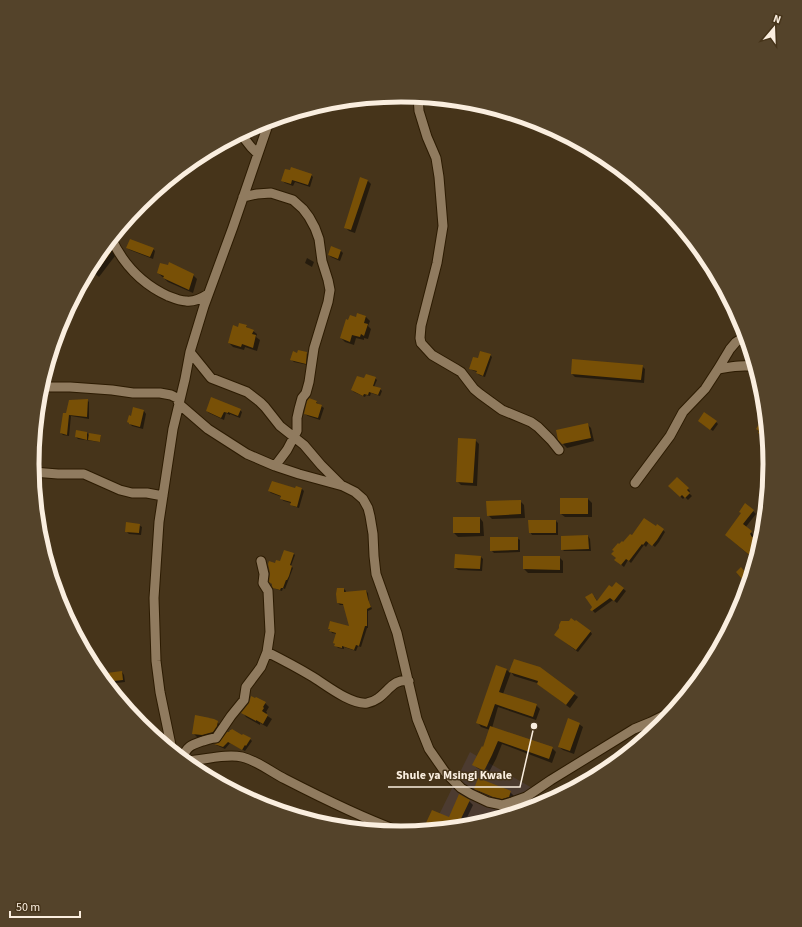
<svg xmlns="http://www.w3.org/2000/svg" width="802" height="927" font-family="'Source Sans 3',sans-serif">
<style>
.education{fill:#4c3b30}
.shadow{fill:#0007}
.building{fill:#785006}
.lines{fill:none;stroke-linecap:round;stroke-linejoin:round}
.minor-casing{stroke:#2c1b02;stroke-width:11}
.minor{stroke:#907b5f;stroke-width:9}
.rim{fill:none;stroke:#faeedf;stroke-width:5}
.leader{fill:none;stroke:#faeedf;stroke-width:1.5}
.callout-dot{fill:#faeedf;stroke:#46341a;stroke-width:1.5}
.callout-label{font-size:12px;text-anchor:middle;font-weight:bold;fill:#faeedf;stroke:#46341a;stroke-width:3;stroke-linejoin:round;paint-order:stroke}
</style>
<rect width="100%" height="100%" fill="#46341a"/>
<!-- education -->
<path class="education" d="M470 752 539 792 527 809 473 825 432 829Z"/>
<!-- shadow -->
<path class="shadow" d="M291 172 311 175 313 177 310 187 295 182 293 186 285 183 282 180Z
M367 180 371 184 355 233 349 231 345 227Z
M106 244 111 249 115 256 99 277 89 269 94 258Z
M332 247 341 251 343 253 340 261 331 257 329 255Z
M127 248 153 249 155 251 153 259 130 250Z
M307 258 314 262 312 267 305 263Z
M158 273 193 275 197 279 193 293 168 282Z
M358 314 366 317 370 321 368 326 371 329 368 339 364 338V340L356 338 354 345 345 342 341 338 356 318Z
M246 326 249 329 253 331 257 334 256 337 260 340 257 351 245 347 244 350 233 347 229 343 238 328Z
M307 353 309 356 308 365 294 362 291 359 298 354Z
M490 355 492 357 485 377 479 375 477 372 472 370 470 368 478 360Z
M642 366 645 369 644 383 575 377 572 374Z
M375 378 377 380 374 387 380 389 382 391 380 396 371 393 370 396 366 395 365 397 354 392 352 390 365 379Z
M87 400 89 402V419L71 416 69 436 63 435 61 433 67 414Z
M316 402 324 408 320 420 308 416 305 414Z
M240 410 242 412 240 418 230 414V415L226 413 224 420 209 413 207 411Z
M144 411 146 414 143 429 132 426 128 422 132 417Z
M716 422 718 424 713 431 701 423Z
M587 424 591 428 594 441 567 448 563 444Z
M87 433 90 436H101V437L100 442 78 439 76 437Z
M475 440 479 444 477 486 461 485 457 481Z
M677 478 690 491 689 493 692 496 688 500 685 497 683 499 669 486Z
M296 487 302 489 304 491 299 508 293 506 291 504V503L284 501 281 499 282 497 271 493 269 491 296 489Z
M588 499 592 503V517H565L561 514Z
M520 501 524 505 525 518 492 519 488 515Z
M753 511 756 514 745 528 754 535 752 538 760 544 755 560 729 538Z
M480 518 483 522 484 536 458 537 454 533Z
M556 521 558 523V535H532L530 532Z
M139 525 142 527 141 535 129 534 126 531Z
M656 528 663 530 665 532 659 542 655 547 649 542 646 547 644 545 631 563 628 560 624 567 618 562 624 544 632 536Z
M588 536 590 539 591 551H564L562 549Z
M517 538 520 540V552L494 553 491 550Z
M294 554 295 555 291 566 293 568 285 589 283 588 282 591 276 589 274 587 275 564 281 562Z
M481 557 483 559 482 571 458 570 455 568Z
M559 557 563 561V573H528L524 569Z
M616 583 626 591 617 603 613 600 595 613 591 609 593 607 594 596 598 602 612 588Z
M338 589H344L346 591V593L366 591 368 593 369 602 372 609 368 611V628H367L361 647 358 646 356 651 344 647V649L338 648 334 643 337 634 332 633 329 628 350 627 345 605H340L338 603Z
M590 631 592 634 578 652 558 637Z
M514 660 574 694 578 697 570 708 542 687 537 683 514 676 511 672 503 694 536 705 540 709 536 720 498 707 492 728 552 748 556 752 552 763 502 744 496 759 488 774 477 768 473 764 484 748 490 730 481 727 478 723 497 666 507 670 510 673Z
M122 672 124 675 125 682 107 684 100 676V675Z
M265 703 269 707 266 712H267L266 715 272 719 267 727 260 723V725L246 717 243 713Z
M217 722 221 726 220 730 206 738 197 737 193 733Z
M579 724 583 727 574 754 563 750 559 747Z
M231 731 250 739 252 741 245 751 230 743 225 749 216 745 220 744Z
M475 788 510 792 514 796 512 800H498L479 792Z
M469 801 473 805 463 826 432 829 426 825 449 819Z"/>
<!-- building -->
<path class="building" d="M291 167 312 174 308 185 292 180 291 184 281 181 285 169 290 170Z
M360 177 368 180 351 230 344 228Z
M130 239 154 248 150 257 126 248Z
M107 243 111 252 95 274 88 269 94 258Z
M331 246 341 250 338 259 328 255Z
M169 262 194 274 189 290 163 278 164 276 157 273 160 263 168 265Z
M357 313 366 316 364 323 368 324 364 336 361 334 360 337 352 335 350 342 340 338 346 319 348 320 350 315 356 317Z
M239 323 247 325 246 327 254 330 252 334 256 335 253 348 242 344 241 347 228 343 233 325 238 327Z
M298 350 307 352 306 364 290 360 293 351 297 353Z
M480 351 491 354 483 376 476 373 477 371 469 369 473 357 478 358Z
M572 359 643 365 641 380 571 374Z
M366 374 376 377 373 386 381 388 378 395 369 392 368 395 364 394 363 396 351 390 357 376 364 378Z
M211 397 241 409 238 416 228 412V413L224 412 221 418 206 411Z
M309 398 317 401 316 403 322 405 318 418 304 414 307 401Z
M88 399 87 417 69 415 67 435 60 433 63 413H66L69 400Z
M133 407 144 410 140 427 129 424V423L127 422 129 415 131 416Z
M704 412 717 421 710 430 698 421Z
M766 421 767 436 766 435 764 437 758 433 759 431 756 429 760 422 763 424Z
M588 423 591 438 562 444 558 440 556 430Z
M76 430 87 432V440L75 437Z
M89 433 101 435 100 442 88 440Z
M458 438 476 439 473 483 456 482Z
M677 477 689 488 687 490 690 493 685 498 682 495 680 497 668 486Z
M272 481 295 488 296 486 302 488 297 507 290 505 291 502 280 499 281 496 268 491Z
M560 498H588V514H560Z
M521 500V514L487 516 486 501Z
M745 503 754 510 743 524 752 531 750 534 751 535V536L761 543 758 551 753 558 725 535 741 513 739 512Z
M453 517H480V533H453Z
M644 518 656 526 657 524 664 529 657 540 652 546 646 541 643 545 642 544 629 561 626 559 621 565 614 560 616 558 611 554 614 551 612 550 618 543 619 544 622 541 623 542 630 534 632 535Z
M528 520H556V533H529Z
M126 522 140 524 139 533 125 532Z
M588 535 589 549 561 550V536Z
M490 537H518V550L490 551Z
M284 550 294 553 290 565 292 566 289 576 287 580H286L283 588H281L280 590 273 588 272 586V584L269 582 270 573 268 564 269 561 275 563 276 560 280 561Z
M455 554 481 556 480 569 454 568Z
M523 556H560V570L523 569Z
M741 567 750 578 748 586 736 572Z
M616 582 624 588 614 601 610 598 592 611 590 610 592 607 585 597 592 593 597 601 609 585 612 587Z
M337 588H344V592L366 590 368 599 371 607 367 609V626H365L359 646 356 645 354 650 342 646V648L334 646 335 644 333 643 336 633 329 631 330 629H328L330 621 349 626 343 604 337 603 336 594Z
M571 618 575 621 576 620 591 631 576 650 554 635 559 628V625L561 621H569Z
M514 659 540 667 575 693 566 705 537 684 538 681 509 672Z
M496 665 507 669 499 692 537 704 533 717 495 704 487 727 476 723Z
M122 671 123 680 105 682 99 674Z
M251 696 255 698 256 697 266 702 263 707 264 708 262 711 268 715 263 724 256 720V721L241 713 249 703Z
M195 715 210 718H209L214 719 218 721 217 726 213 732 202 735 192 734Z
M568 718 580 723 570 751 558 747Z
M490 726 553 747 549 759 498 741 492 755 484 771 472 765 482 746 483 747Z
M232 729 242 735 243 734 251 738 246 746 245 745 242 750 228 742 223 747 214 744 219 743 227 732H229L230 730H231Z
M478 778 511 791 509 797 502 799 493 797 474 789Z
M459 794 470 800 457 827 435 829 425 825 432 810 449 817Z"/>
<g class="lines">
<defs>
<path id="minor" d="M418 96 419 111 427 137 436 158 439 177 443 226 437 263 421 326 420 338 421 343 432 355 456 369 461 372 474 389 480 394 502 410 531 422 538 427 551 440 559 450
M465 101 484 107 494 108
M240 133 251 147 258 154
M243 197 257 194 271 193 293 200 303 209 309 217 315 228 319 239 322 261 328 280 330 290 328 302 314 348 309 382 306 393 302 398 299 409 297 418V431L287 450 275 466
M111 238C123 264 142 284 168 296 173 298 180 301 186 301 194 302 202 298 208 294
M190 352 211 378 247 392 260 402 265 407 280 426 304 445 321 465 341 485
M718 369C730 367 743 364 756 367
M41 387H70L112 390 133 393H160L171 395 177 398 179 404 208 429 247 454 275 466 299 474 343 486 355 492 363 499 368 508 370 516 373 534 374 556 376 574 397 633 417 719 429 749 445 772 461 788 471 794 488 802 502 805 512 802 526 797 551 780 634 729 651 722 673 711
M33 472 58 474H84L120 490 132 493H147L163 496
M635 483 670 436 683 412 705 389 718 369 730 349 736 342 746 336
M267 652C283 660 298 668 313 677 326 685 351 705 367 703 386 700 390 677 409 681
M172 750 160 692 156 661 154 598 159 522 173 429 185 379 190 352 204 306 233 227 270 119
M182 759C187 746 191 745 203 741 208 740 211 738 216 738L231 716 244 700 246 687 261 667 267 652 270 632 268 591 263 583 264 574 261 561
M185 761C202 761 225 753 242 757 258 761 271 772 285 779 322 798 358 816 396 830"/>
</defs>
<!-- minor casing -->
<use href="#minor" class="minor-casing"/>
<!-- minor -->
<use href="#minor" class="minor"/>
</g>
<!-- crop -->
<path d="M0 0H802V927H0ZM39 464a362 362 0 1 1 724 0a362 362 0 1 1-724 0Z" fill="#54432a" fill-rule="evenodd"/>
<path class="rim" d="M39 464a362 362 0 1 1 724 0a362 362 0 1 1-724 0Z"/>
<!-- callouts -->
<path class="leader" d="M534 726L520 787H388"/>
<circle class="callout-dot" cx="534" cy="726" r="4"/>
<g class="callout-label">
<text x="454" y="779">Shule ya Msingi Kwale</text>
</g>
<!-- north arrow -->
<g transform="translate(774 28) rotate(19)" stroke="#46341a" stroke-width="3" paint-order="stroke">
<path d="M0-3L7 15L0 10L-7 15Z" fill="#faeedf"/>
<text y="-6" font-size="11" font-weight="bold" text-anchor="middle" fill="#faeedf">N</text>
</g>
<!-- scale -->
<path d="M10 911v6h70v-6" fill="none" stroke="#faeedf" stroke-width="2"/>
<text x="16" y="911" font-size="12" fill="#faeedf" stroke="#46341a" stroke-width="3" paint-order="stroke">50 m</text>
</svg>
